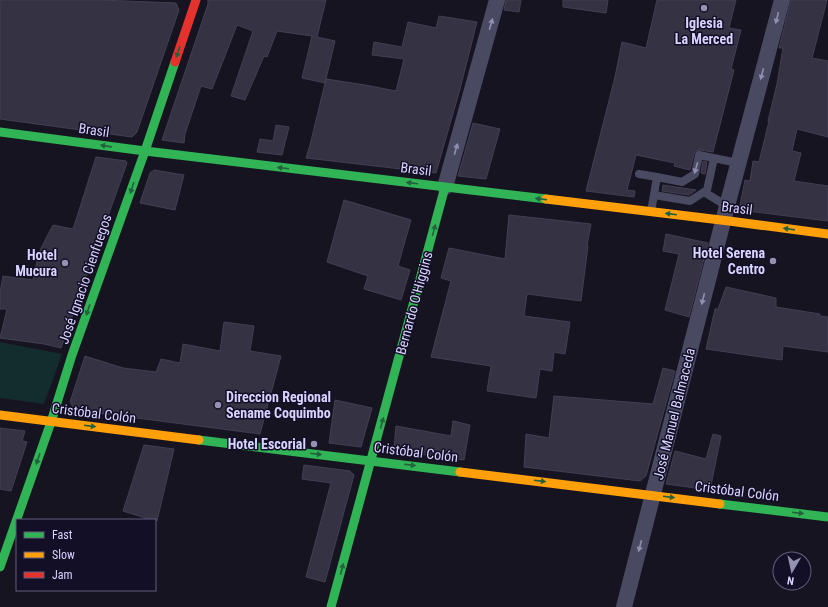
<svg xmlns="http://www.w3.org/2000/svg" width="828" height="607" font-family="'Roboto Condensed',sans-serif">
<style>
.green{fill:#132c2d}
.building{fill:#343243;stroke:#433f54}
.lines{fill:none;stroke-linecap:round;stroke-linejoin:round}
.lane{stroke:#4a4962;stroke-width:8}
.street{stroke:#4a4962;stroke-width:16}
.fast{stroke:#30b455;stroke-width:9}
.slow{stroke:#ff9f0a;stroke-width:9}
.jam{stroke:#e5322d;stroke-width:9}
.oneway{fill:#928eb0}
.oneway2{fill:#22623e}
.poi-dot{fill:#9591b1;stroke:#130f26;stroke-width:1.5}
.labels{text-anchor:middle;stroke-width:3;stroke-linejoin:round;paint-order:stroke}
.poi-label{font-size:14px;font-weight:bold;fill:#d9d4ff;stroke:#130f26;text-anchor:end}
.street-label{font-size:14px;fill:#d9d4ff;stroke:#130f26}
</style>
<rect width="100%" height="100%" fill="#161421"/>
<!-- green -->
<path class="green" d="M0 342 62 354 44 404 0 398Z"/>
<!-- building -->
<path class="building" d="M0 0H100L176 3 179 10 137 132 132 137 0 119Z
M208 0H326L317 37 335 41 325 83 302 78 312 36 277 31 267 57 264 56 245 100 231 96 253 31 237 25 212 89 201 86 185 134 184 143 162 140 208 4Z
M506 0H521L519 12 504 10Z
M563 0H608L606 13 563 7Z
M657 0H736L729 28 741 30 731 69 734 70 713 152 700 150 695 151 694 154 690 170 674 166 675 163 636 155 627 190 635 191 634 197 586 191 615 77 622 42 646 48Z
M791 0H827L812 58 828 61V137L797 129 792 151 801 153 794 181 828 186V221L739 210 745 180 750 181 753 161 759 162 769 121H768L777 84 783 48H779Z
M439 16 477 22 460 89 436 173 306 158 310 145 326 79 365 85 396 91 404 59 372 55 374 42 402 47 408 22 436 28Z
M473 123 500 129 486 179 458 176Z
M276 125 289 127 282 155 257 152 260 139 273 141Z
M96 157 126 161 127 163 61 348 44 344 0 338 7 309H0V292L3 276 33 280 39 252 53 225 73 229Z
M703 161 707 162 705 174 701 173Z
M154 170 184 175 175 210 140 203 150 173Z
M663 185 696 190 689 195 662 191Z
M344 200 411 220 398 266 410 270 401 300 364 289 368 276 327 262Z
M509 215 591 224 587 246H588L581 301 527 294 524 316 570 322 565 354 554 352 552 371 540 369 536 398 487 391 491 366 431 357 451 281 441 278 449 248 505 259Z
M666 234 708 243 689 317 665 310 679 254 663 251Z
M726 287 776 298V307L820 314V316L828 317V352L783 346 782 360 706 349 715 309H718Z
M224 322 254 326 250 351 281 356 260 434 75 410 70 402 85 356 123 368 156 372 161 359 180 363 183 344 220 351Z
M663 368 675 371 646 476 640 481 524 467 526 434 549 438 554 396 653 404Z
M335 400 372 408 361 447 329 443Z
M453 421 470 425 464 460 396 451 394 448 396 426 451 436Z
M0 428 25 431 22 441 27 442 11 491 0 489Z
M713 434 721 436 710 490 666 484 675 451 706 459Z
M144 445 174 449 157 521H155V520H152L123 511Z
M304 465 350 471 354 475 325 582 306 577 331 483 302 479Z"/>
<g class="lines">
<!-- lane -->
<path class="lane" d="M639 174 657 177
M704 192 727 206
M654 195 690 201 707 190 714 158
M651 212 657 177 682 182 695 174 699 155 738 163"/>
<!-- street -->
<path class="street" d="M445 187 497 0
M624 607 727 206 782 0"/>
<!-- fast -->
<path class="fast" d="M0 132 145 151 546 199
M199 440 460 472
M720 504 828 517
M0 567 51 422 72 355 145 151 175 62
M331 607 445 187"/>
<!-- slow -->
<path class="slow" d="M546 199 729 221 828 234
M0 415 199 440
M460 472 720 504"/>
<!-- jam -->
<path class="jam" d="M175 62 196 0"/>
</g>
<!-- one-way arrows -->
<defs><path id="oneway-solid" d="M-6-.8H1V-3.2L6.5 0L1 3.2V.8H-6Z"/></defs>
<g class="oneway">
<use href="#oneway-solid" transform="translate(777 18) rotate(104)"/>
<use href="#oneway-solid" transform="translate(491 24) rotate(-74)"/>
<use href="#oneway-solid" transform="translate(762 74) rotate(105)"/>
<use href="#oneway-solid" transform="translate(456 149) rotate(-74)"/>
<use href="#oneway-solid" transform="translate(696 168) rotate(106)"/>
<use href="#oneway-solid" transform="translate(703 299) rotate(104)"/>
<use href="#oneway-solid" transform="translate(640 546) rotate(105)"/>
</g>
<g class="oneway2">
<use href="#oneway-solid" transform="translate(178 52) rotate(109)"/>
<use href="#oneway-solid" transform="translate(106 146) rotate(-172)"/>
<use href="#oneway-solid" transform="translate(283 168) rotate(-173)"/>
<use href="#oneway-solid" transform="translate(412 183) rotate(-173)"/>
<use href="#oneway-solid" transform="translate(132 188) rotate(109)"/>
<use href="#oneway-solid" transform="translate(541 199) rotate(-173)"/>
<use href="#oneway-solid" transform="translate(671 214) rotate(-173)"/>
<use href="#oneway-solid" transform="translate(789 229) rotate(-172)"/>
<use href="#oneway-solid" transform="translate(434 230) rotate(-75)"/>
<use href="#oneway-solid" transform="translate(88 310) rotate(109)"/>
<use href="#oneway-solid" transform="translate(382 423) rotate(-75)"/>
<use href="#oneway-solid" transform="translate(90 426) rotate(7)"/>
<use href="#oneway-solid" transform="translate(316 454) rotate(7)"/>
<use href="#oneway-solid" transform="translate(38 459) rotate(109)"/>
<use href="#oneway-solid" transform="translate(410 465) rotate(7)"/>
<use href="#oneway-solid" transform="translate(540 481) rotate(7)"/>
<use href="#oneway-solid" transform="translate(669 497) rotate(7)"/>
<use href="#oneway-solid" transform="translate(798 513) rotate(7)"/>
<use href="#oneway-solid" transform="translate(342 569) rotate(-75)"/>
</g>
<!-- markers -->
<g class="poi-dot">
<circle cx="704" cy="8" r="4"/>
<circle cx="773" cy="261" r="4"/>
<circle cx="65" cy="263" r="4"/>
<circle cx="218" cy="405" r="4"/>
<circle cx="314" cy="444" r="4"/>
</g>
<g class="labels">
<!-- poi labels -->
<g class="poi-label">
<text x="704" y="28" text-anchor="middle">Iglesia<tspan x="704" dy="16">La Merced</tspan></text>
<text x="765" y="258">Hotel Serena<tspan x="765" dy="16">Centro</tspan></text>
<text x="57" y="260">Hotel<tspan x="57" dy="16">Mucura</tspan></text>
<text x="226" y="402" text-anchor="start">Direccion Regional<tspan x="226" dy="16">Sename Coquimbo</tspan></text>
<text x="306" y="449">Hotel Escorial</text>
</g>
<!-- street labels -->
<g class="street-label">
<text transform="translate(94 130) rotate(8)" y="5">Brasil</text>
<text transform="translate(416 169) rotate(7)" y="5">Brasil</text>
<text transform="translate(737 208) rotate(7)" y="5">Brasil</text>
<text transform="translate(85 279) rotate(-71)" y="5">José Ignacio Cienfuegos</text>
<text transform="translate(414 303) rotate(-75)" y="5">Bernardo O'Higgins</text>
<text transform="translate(94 413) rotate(7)" y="5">Cristóbal Colón</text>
<text transform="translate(674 414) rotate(-76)" y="5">José Manuel Balmaceda</text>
<text transform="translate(416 452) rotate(7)" y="5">Cristóbal Colón</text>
<text transform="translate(737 491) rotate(7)" y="5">Cristóbal Colón</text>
</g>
</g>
<!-- legend -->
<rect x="16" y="519" width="140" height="72" fill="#130f26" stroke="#625e7d"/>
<rect x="24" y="532" width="20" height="6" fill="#30b455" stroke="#625e7d"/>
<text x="52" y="539" font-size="12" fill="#d9d4ff">Fast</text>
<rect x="24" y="552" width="20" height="6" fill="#ff9f0a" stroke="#625e7d"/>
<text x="52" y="559" font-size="12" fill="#d9d4ff">Slow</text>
<rect x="24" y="572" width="20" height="6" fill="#e5322d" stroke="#625e7d"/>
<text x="52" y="579" font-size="12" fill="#d9d4ff">Jam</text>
<!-- north arrow -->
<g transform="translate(792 571) rotate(189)"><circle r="19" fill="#130f26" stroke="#625e7d"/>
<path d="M0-3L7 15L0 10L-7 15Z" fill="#9591b1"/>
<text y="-6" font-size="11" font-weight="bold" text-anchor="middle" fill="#d9d4ff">N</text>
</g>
</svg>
